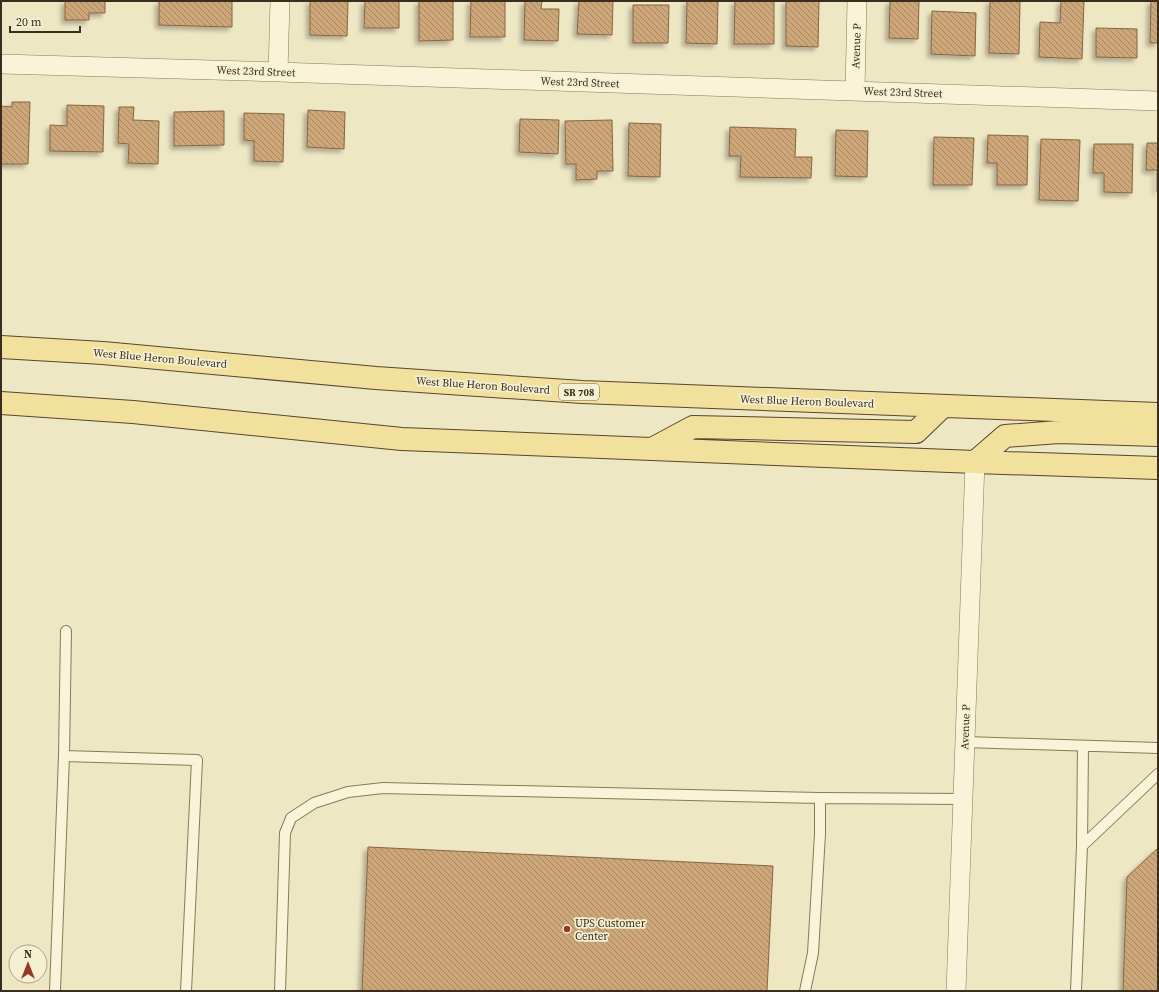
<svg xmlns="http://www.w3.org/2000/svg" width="1159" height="992" font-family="'Source Serif 4',serif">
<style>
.building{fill:url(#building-back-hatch);stroke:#886540;filter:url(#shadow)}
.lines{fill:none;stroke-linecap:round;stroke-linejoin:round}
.service-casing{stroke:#89795a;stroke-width:12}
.minor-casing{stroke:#89795a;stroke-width:20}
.primary-casing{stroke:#57462e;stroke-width:24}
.service{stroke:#f9f3d7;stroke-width:10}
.minor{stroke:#f9f3d7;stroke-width:19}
.primary{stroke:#f2e19c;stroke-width:22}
.poi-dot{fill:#98362a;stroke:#f6f0d3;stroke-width:1.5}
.labels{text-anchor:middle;stroke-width:3.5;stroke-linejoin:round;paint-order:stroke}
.shield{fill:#f6f0d3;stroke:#726854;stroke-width:1}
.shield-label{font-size:10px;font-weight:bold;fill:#392e1e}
.street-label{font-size:11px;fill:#392e1e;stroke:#f6f0d3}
.poi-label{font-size:11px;fill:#392e1e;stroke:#f6f0d3;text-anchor:start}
</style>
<defs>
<pattern id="building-back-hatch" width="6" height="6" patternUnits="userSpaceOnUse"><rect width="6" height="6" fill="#cda679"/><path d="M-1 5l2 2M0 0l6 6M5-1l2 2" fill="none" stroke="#a78863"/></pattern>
<filter id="shadow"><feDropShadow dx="-3.5" dy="3.5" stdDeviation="2" flood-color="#0004"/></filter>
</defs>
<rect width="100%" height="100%" fill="#eee7c4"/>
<!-- building -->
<path class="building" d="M65 1H105V13H89V20H65Z
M159 1H232V27L159 25Z
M310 1H348L347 36 310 35Z
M365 1H399V28H364Z
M419 1H453V40L419 41Z
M471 1H505V37H470Z
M525 1H542L541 9H559L558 41 524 40Z
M579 1H613L612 35 577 34Z
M687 1H718L717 44 686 43Z
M735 1H774V44H734Z
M786 1H819L818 47 786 46Z
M890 1H919L918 39 889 38Z
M990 1H1020L1019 54 989 53Z
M1061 1H1084L1082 59 1039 57 1040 22 1060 23Z
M1151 1H1158V43H1150Z
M633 5H669L668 43H633Z
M932 11 976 13 975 56 931 54Z
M1096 28 1137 29V58L1096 57Z
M12 102H30L28 164H1V106L12 107Z
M67 105 104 106 103 152 50 151V125L67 126Z
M119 107H134L133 120 159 121 158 164 128 163 129 144 118 143Z
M308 110 345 112 344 149 307 147Z
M224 111V145L174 146V112Z
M244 113 284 114 283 162 254 161V141L244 140Z
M520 119 559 120 558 154 519 152Z
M612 120 613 171H597V179L576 180V164H566L565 121Z
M629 123 661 124 660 177 628 176Z
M730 127 796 129 795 157H812L811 178 740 177 741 156H729Z
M836 130 868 131 867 177 835 176Z
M988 135 1028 136 1027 185H997V163H987Z
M934 137 974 138 972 185H933Z
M1041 139 1080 140 1078 201 1039 200Z
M1147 143H1158V192H1157V170H1146Z
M1094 144H1133L1132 193 1104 192V173H1093Z
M368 847 773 866 767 991H362Z
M1158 848V991H1123L1127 877Z"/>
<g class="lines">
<defs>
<path id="service" d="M965 742 1158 748
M64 756 66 631
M1082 846 1158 774
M55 991 64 756 197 760 186 991
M280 991 285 833 291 818 314 803 348 792 383 788 820 798 963 799
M805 991 813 953 820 834V798
M1076 991 1082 846 1083 746"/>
<path id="minor" d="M1 64 278 72 1158 101
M278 72 280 1
M855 91 857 1
M956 991 975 462"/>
<path id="primary" d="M1 347 103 353 376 378 582 392 1158 414
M1 403 133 412 402 439 975 462 1158 468
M652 449 693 427 916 432 943 406
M975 462 1005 436 1059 432 1158 435"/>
</defs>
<!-- service casing -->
<use href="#service" class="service-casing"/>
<!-- minor casing -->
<use href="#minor" class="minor-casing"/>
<!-- primary casing -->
<use href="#primary" class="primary-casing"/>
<!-- service -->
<use href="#service" class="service"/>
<!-- minor -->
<use href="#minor" class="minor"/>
<!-- primary -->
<use href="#primary" class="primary"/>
</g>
<!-- markers -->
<circle class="poi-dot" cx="567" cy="929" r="4"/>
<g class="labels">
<!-- shield labels -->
<rect class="shield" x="559" y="384" width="40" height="16" rx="3"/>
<g class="shield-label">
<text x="579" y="396">SR 708</text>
</g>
<!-- street labels -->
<g class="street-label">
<text transform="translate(856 46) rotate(-88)" y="4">Avenue P</text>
<text transform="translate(256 71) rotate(2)" y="4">West 23rd Street</text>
<text transform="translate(580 82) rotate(2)" y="4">West 23rd Street</text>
<text transform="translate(903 92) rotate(2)" y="4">West 23rd Street</text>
<text transform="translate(160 358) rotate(5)" y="4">West Blue Heron Boulevard</text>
<text transform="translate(483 385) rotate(4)" y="4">West Blue Heron Boulevard</text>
<text transform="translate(807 401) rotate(2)" y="4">West Blue Heron Boulevard</text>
<text transform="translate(965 727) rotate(-88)" y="4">Avenue P</text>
</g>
<!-- poi labels -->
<g class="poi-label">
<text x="575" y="927">UPS Customer<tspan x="575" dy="13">Center</tspan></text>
</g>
</g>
<!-- border -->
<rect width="1159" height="992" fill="none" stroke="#392e1e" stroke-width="4"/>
<!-- north arrow -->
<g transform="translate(28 964)"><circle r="19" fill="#f6f0d3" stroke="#aaa28b"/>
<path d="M0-3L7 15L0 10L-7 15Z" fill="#98362a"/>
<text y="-6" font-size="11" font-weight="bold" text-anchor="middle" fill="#392e1e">N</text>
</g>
<!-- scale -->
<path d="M10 26v6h70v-6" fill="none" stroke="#392e1e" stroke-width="2"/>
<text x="16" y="26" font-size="12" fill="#392e1e" stroke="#f6f0d3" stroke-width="3" paint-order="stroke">20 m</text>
</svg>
